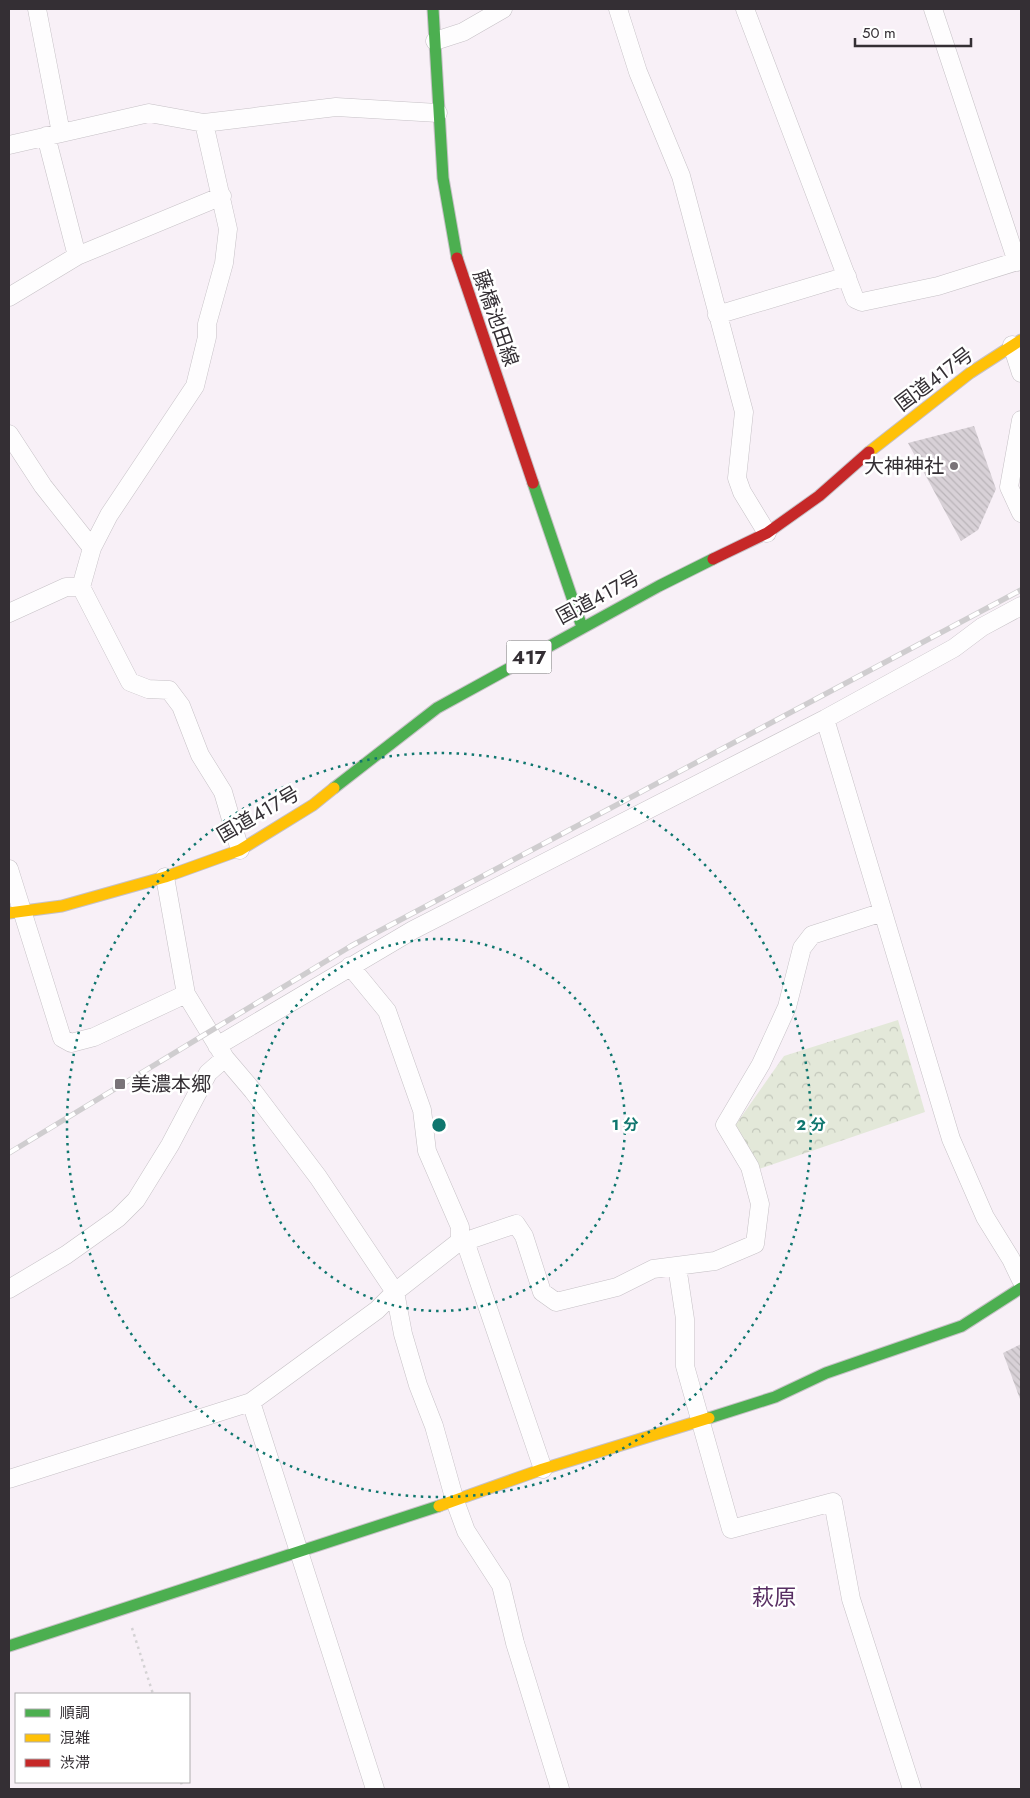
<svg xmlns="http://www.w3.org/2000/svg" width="1030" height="1798" font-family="Jost,'Noto Sans JP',sans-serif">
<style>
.park{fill:url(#park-crowns)}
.building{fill:url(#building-back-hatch)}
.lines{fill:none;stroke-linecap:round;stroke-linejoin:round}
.street-casing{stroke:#c6c1c6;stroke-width:19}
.fast-casing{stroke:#c6c1c6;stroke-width:13}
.slow-casing{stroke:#c6c1c6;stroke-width:13}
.jam-casing{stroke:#c6c1c6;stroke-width:13}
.path{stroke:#d4d2d4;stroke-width:2.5;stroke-dasharray:2.5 4;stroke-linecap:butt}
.street{stroke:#fefdfe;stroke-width:18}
.fast{stroke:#4caf50;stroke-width:11}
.slow{stroke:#ffc107;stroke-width:11}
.jam{stroke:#c62828;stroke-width:11}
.rail-casing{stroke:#cfcdcf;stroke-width:5.5}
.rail{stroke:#fff;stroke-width:4;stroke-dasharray:11;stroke-linecap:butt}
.ring{fill:none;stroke:#0f766e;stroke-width:2.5;stroke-dasharray:2.5 5}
.poi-dot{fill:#797378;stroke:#fff;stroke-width:2}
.labels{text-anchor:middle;stroke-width:5;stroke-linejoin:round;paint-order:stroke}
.shield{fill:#fff;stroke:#716d71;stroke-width:1}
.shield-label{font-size:19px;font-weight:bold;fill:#342f34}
.street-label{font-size:20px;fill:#342f34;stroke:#fff}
.poi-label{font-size:20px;fill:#342f34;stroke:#fff;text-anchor:end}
.quarter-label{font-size:22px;fill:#582e63;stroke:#fff}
.centre{fill:#0f766e;stroke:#fff;stroke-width:2.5}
.ring-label{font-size:15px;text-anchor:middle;font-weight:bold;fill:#0f766e;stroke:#fff;stroke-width:5;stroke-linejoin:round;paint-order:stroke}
</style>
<defs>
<pattern id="park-crowns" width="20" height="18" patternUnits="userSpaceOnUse" patternTransform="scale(1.25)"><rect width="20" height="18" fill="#e3e8d9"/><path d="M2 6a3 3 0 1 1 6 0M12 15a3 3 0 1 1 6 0" fill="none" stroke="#c3c7bb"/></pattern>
<pattern id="building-back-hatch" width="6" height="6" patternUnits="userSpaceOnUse" patternTransform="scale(1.25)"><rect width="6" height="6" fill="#d8d1d7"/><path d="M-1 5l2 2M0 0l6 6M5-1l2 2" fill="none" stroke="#bab4b9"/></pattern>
</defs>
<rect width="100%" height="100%" fill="#f8f0f7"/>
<!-- park -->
<path class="park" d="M898 1020 925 1112 759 1169 734 1127 784 1056Z"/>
<!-- building -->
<path class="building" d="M974 426 996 489 978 530 961 541 908 443Z
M1021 1344V1399H1020L1003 1353Z"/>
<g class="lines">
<defs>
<path id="street" d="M37 9 61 133
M618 9 638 72 681 176 744 412 737 478 742 492 767 533
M745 9 855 299 862 302 938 286 1021 260
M933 9 1017 262
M435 41 463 32 503 9
M204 123 228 229 224 263 207 324V337L195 386 109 515 92 548 81 587 130 682 148 689 169 690 181 706 200 755 223 792 240 850
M46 136 77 256
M9 145 149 113 204 123 336 107 438 113
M9 297 77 256 222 196
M717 315 847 276
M1012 345 1021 373
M1021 420 1009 487 1021 513
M9 434 43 486 92 548
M9 613 66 587H81
M825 719 951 1139 985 1217 1011 1259 1021 1280
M9 869 62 1038 71 1043 94 1037 186 994
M165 877 186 994 225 1058 253 1091 318 1177 395 1292 403 1334 418 1385 434 1426 455 1501 466 1531 501 1585 515 1643 560 1789
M217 1046 413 930 825 719 954 648 982 627 1021 606
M460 1241 466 1244 472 1239 516 1224 524 1236 542 1292 556 1302 617 1287 653 1269 715 1261 755 1244 760 1204 750 1167 725 1125 761 1064 787 1007 802 948 812 935 883 912
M466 1244 543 1469
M677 1266 685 1319V1366L731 1529 833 1502 851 1599 912 1789
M9 1289 66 1255 118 1218 136 1200 170 1145 208 1073 225 1058
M251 1402 375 1789
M9 1479 251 1402 377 1310 395 1292 460 1241V1227L427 1151 422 1110 387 1011 350 966"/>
<path id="fast" d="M433 9 443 178 457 258
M533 483 582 627
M334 788 437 708 659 586 713 559
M709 1418 775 1397 826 1373 962 1326 1021 1288
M9 1646 439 1506"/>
<path id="slow" d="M869 452 970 373 1021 340
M9 913 62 906 165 877 240 850 313 805 334 788
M439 1506 543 1469 709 1418"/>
<path id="jam" d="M457 258 533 483
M713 559 767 533 819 496 869 452"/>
</defs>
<!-- street casing -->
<use href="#street" class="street-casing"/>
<!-- fast casing -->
<use href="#fast" class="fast-casing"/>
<!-- slow casing -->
<use href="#slow" class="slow-casing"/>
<!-- jam casing -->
<use href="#jam" class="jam-casing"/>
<!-- path -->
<path class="path" d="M132 1628 153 1694
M181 1782 183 1789"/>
<!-- street -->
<use href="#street" class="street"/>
<!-- fast -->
<use href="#fast" class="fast"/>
<!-- slow -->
<use href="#slow" class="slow"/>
<!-- jam -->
<use href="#jam" class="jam"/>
<defs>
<path id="rail" d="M9 1153 351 946 1021 590"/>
</defs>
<!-- rail casing -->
<use href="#rail" class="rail-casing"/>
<!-- rail -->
<use href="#rail" class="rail"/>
</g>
<!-- distance rings -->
<g class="ring">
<circle cx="439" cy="1125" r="186"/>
<circle cx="439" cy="1125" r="372"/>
</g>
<!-- markers -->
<g class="poi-dot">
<circle cx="954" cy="466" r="5"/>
<rect x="114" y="1078" width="12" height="12" rx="2.5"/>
</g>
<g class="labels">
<!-- shield labels -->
<rect class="shield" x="506.5" y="640.5" width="45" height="33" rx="4"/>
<g class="shield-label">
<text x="529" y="664">417</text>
</g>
<!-- street labels -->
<g class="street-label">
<text transform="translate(496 318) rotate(71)" y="7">藤橋池田線</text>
<text transform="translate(934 379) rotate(-37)" y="7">国道417号</text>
<text transform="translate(598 597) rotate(-28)" y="7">国道417号</text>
<text transform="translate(258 814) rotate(-30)" y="7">国道417号</text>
</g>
<!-- poi labels -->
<g class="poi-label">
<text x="944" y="473">大神神社</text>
<text x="131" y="1091" text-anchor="start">美濃本郷</text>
</g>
<!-- quarter labels -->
<g class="quarter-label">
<text x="774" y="1605">萩原</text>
</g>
</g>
<circle cx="439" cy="1125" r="8" class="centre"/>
<g class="ring-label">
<text x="625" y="1130">1 分</text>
<text x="811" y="1130">2 分</text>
</g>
<!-- border -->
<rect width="1030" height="1798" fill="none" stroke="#342f34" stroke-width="20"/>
<!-- legend -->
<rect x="15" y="1693" width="175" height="90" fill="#ffffff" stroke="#aeacae"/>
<rect x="25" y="1709" width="25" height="8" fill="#4caf50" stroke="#aeacae"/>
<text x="60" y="1718" font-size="15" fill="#342f34">順調</text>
<rect x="25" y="1734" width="25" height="8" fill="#ffc107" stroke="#aeacae"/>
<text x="60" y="1743" font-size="15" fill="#342f34">混雑</text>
<rect x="25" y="1759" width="25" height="8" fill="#c62828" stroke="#aeacae"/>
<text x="60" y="1768" font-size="15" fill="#342f34">渋滞</text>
<!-- scale -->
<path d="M855 38v8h116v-8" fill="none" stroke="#342f34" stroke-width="2.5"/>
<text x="862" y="38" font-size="15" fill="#342f34" stroke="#ffffff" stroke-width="4" paint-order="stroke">50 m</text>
</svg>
